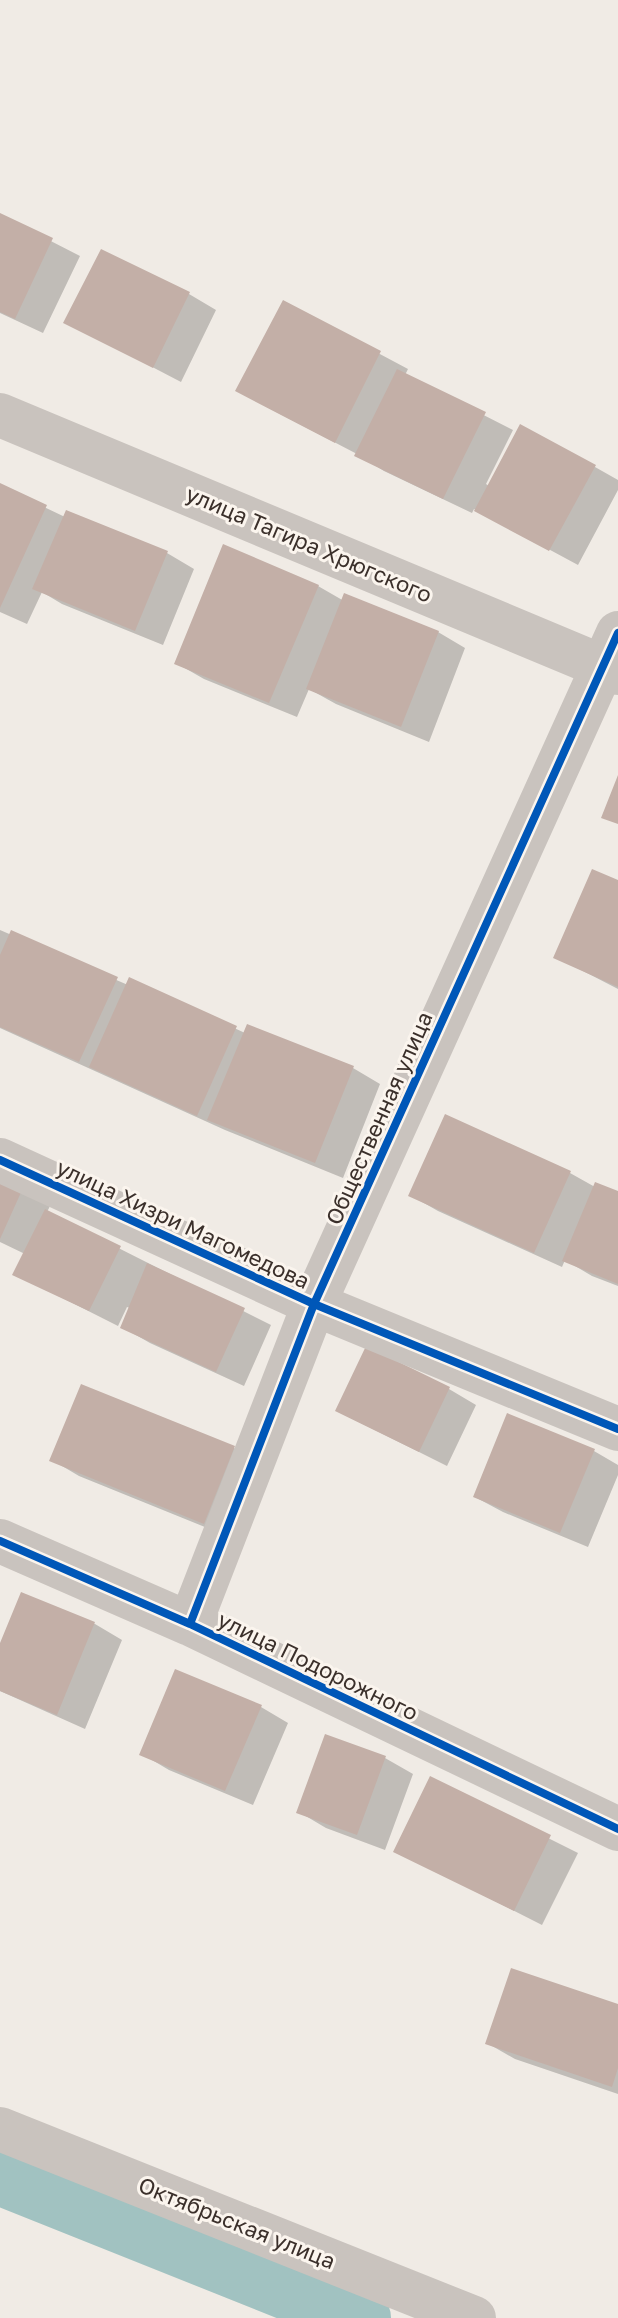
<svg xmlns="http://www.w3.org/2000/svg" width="618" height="2318" font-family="'Golos Text',sans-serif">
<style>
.shadow{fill:#0003}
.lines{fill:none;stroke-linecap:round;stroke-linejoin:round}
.canal{stroke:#a1c2c1;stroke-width:62}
.building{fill:#c3afa7}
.minor{stroke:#c9c3be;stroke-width:44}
.cycleway-casing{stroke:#fbf5ee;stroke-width:13}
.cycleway{stroke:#0057b8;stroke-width:8}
.labels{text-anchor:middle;stroke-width:6;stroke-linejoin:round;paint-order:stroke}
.street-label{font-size:22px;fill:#3b302b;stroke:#fbf5ee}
</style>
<rect width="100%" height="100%" fill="#f0ebe5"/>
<!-- shadow -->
<path class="shadow" d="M0 215 80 256 43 333 0 313Z
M189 294 216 310 181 382 66 322Z
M284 303 408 369 405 375 513 430 486 484 489 486 595 467 618 480V490L578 565 474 509 472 513 384 471 357 454 265 406Z
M0 486 65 517 167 553 194 569 163 645 62 604 42 592 27 624 0 612Z
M318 586 344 601 438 632 465 648 429 742 336 704 309 689 297 717 204 679 176 663Z
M618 882V989L556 957Z
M0 930 128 985 130 980 245 1033 353 1068 380 1084 343 1178 225 1130 0 1028Z
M446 1117 570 1173 595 1187 618 1193V1286L592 1276 565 1260 562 1267 438 1211 410 1195Z
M0 1180 50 1206 47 1212 271 1325 244 1386 150 1343 122 1327 130 1308 127 1307 118 1326 15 1274 25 1254 0 1242Z
M82 1387 234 1448 262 1464 232 1538 79 1476 52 1460Z
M449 1389 476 1405 447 1466 337 1411Z
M594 1451 618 1465V1475L588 1547 503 1512 475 1497Z
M22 1594 95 1624 122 1640 85 1729 0 1691V1649Z
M261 1707 288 1723 253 1805 169 1770 142 1754Z
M327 1736 385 1758 413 1774 385 1850 326 1828 299 1812Z
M430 1779 578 1853 542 1925 396 1851Z
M618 2006V2094L515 2059 487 2043Z"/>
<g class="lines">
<!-- canal -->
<path class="canal" d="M0 2174 360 2318"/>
</g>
<!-- building -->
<path class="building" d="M0 213 53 238 15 319 0 312Z
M101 249 190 292 153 368 63 323Z
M283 300 381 351 335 443 235 391Z
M397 369 486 412 443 499 354 456Z
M520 424 596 465 549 551 474 511Z
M0 483 47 505 0 608Z
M66 510 168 551 135 631 32 589Z
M223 544 319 585 269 703 174 664Z
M344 593 439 631 401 727 306 689Z
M618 775V824L601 818Z
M592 869 618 880V987L553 958Z
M11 930 118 977 79 1062 0 1027V955Z
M129 977 237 1026 197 1116 89 1067Z
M247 1024 354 1066 315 1163 207 1120Z
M445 1114 571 1171 534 1253 408 1196Z
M0 1177 23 1188 0 1239Z
M595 1182 618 1191V1284L562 1261Z
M45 1209 121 1246 89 1311 12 1275Z
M147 1263 245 1308 216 1372 120 1328Z
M366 1346 450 1387 419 1452 335 1411Z
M81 1384 235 1446 204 1524 49 1461Z
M507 1413 595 1449 560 1533 473 1497Z
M21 1592 95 1622 57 1715 0 1691V1643Z
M175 1669 262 1705 225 1791 139 1755Z
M325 1734 386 1756 357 1835 296 1813Z
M430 1776 551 1835 514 1911 393 1852Z
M511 1968 618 2004V2068L612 2087 485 2044Z"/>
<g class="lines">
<!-- minor -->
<path class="minor" d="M0 415 618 673
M0 1160 314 1304 618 1429
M0 1541 190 1624 618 1829
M190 1624 314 1304 618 633
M0 2129 474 2318"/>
<defs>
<path id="cycleway" d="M0 1160 314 1304 618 1429
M0 1541 190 1624 618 1829
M190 1624 314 1304 618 633"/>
</defs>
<!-- cycleway casing -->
<use href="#cycleway" class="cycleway-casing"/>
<!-- cycleway -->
<use href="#cycleway" class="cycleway"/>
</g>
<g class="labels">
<!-- street labels -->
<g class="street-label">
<text transform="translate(309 544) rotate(23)" y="8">улица Тагира Хрюгского</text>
<text transform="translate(379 1118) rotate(-66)" y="8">Общественная улица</text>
<text transform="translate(183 1224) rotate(25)" y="8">улица Хизри Магомедова</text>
<text transform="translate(318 1666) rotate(26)" y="8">улица Подорожного</text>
<text transform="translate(237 2223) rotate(22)" y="8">Октябрьская улица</text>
</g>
</g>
</svg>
